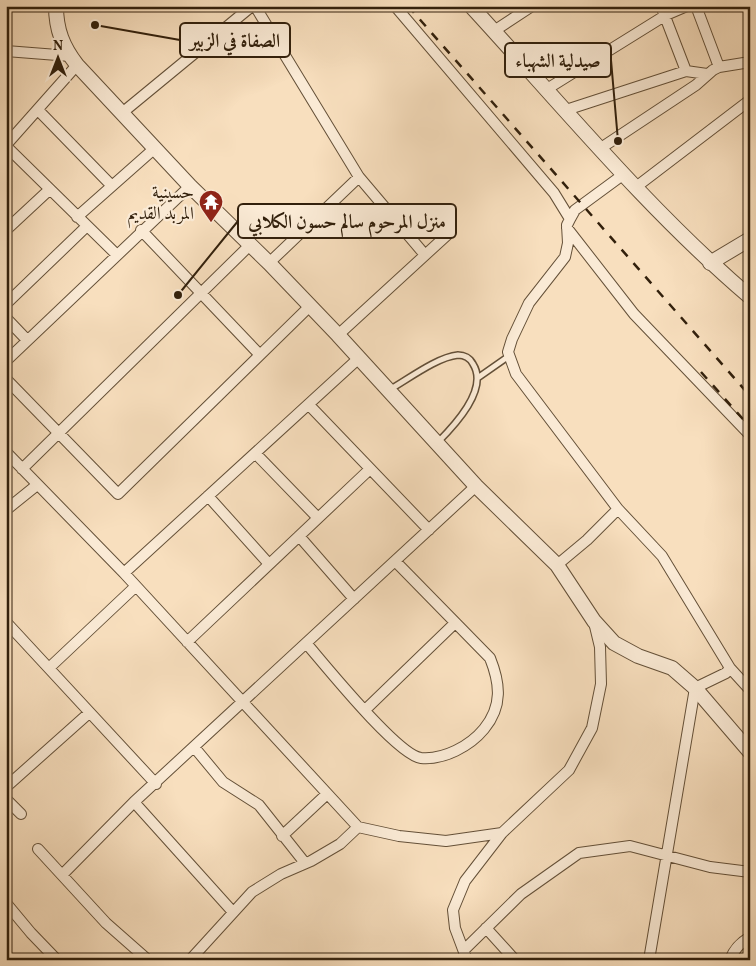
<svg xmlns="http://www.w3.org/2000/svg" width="756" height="966" font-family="Vollkorn,Amiri,serif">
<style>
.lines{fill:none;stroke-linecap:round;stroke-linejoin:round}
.service-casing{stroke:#645038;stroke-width:8}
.minor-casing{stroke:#645038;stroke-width:12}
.tertiary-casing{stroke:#645038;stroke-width:16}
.service{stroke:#faead5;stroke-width:5}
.minor{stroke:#faead5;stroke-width:10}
.tertiary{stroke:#faead5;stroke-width:14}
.rail{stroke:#32200c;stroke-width:2.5;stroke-dasharray:9 9;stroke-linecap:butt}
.labels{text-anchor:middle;stroke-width:4.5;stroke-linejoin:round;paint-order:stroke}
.poi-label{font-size:18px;fill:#32200c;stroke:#faead5;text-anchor:end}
.leader{fill:none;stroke:#32200c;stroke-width:2}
.callout-dot{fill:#32200c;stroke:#faead5;stroke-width:2}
.callout{fill:#faead5;stroke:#32200c;stroke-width:2}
.callout-label{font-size:19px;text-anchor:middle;font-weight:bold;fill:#32200c}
</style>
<rect width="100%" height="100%" fill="#f8dfbe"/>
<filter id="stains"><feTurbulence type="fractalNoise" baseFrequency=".004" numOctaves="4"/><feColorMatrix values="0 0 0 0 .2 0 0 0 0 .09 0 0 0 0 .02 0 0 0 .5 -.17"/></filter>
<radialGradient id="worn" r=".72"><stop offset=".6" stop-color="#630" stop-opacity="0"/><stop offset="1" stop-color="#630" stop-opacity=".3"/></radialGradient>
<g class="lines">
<defs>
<path id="service" d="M479 377 509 356
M389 390C407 380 437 357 458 355 464 355 470 358 473 364 489 389 455 425 438 442"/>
<path id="minor" d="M255 6 359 177 425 255
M395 6 554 193 570 219
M661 6 686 71
M696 6 719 67
M494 31 532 6
M6 51 70 56
M547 89 666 15 687 6
M38 110 112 186
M566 110 686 71 707 74
M122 113 252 6
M6 145 77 65
M6 146 116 254
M601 148 696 85 713 70 719 67 750 62
M636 187 750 100
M77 217 155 148
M567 228 634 314 750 435
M6 230 49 190
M141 230 260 355
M269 263 359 177
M6 304 87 226
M6 318 27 340
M338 335 447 235
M6 361 190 186
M6 379 118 494 310 306
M309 405 429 530
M6 452 124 573 358 827 399 836 446 841 502 833
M255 453 318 518
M22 469 250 245
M208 496 269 564
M618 509 662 556 730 668 726 673 695 688 649 960
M6 510 37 485
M299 536 354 599
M557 565 587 540 618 509 516 374 508 352 512 339 529 303 565 257 568 243 567 225 570 219 575 210 624 174
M124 573 359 358
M6 622 156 784
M187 642 370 469
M306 643C325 665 397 755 421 758 444 760 470 746 484 729 503 706 500 683 490 658L395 561
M49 668 136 586
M730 668 750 690
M365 710 454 624
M194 747 223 782 259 805 305 863
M6 787 89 713
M6 799 21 814
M134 802 232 911
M282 836 327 794
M38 849 106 923 148 960
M62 875 134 802 476 486
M6 903 31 933 57 960
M486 928 515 960
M464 950 521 894 579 853 630 846 710 867 750 872
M190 960 252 892 281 874 311 861 340 844 358 827
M467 960 455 928 453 910 465 881 502 833 569 770 592 728 601 684 600 647 594 622
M730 960C734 949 740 943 750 937"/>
<path id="tertiary" d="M56 6C56 30 63 47 77 65L190 186 269 263 338 335 476 486 557 565 594 621 614 643 638 656 672 668 695 688 750 752
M471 6C562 105 648 210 750 297
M710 263 750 239"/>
</defs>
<!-- service casing -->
<use href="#service" class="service-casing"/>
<!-- minor casing -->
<use href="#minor" class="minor-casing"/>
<!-- tertiary casing -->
<use href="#tertiary" class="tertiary-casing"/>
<!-- service -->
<use href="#service" class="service"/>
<!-- minor -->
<use href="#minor" class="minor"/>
<!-- tertiary -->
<use href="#tertiary" class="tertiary"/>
<!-- rail -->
<path class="rail" d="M408 6 750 396
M701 372 750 427"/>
</g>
<!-- icons -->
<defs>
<symbol id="temple-pin" viewBox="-11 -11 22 30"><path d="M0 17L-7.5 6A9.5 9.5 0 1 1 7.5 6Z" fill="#8f2418" stroke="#faead5"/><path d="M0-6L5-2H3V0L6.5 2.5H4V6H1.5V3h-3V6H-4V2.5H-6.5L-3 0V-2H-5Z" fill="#fff"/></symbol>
</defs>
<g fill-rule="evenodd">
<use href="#temple-pin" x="197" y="188" width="28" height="38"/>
</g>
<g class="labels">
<!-- poi labels -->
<g class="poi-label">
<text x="194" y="198">حسينية<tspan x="194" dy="21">المربد القديم</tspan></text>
</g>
</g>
<!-- callouts -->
<path class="leader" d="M95 25L180 40M618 141L611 60M178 295L238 221"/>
<g class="callout-dot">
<circle cx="95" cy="25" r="5"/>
<circle cx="618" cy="141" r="5"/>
<circle cx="178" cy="295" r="5"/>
</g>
<g class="callout">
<rect x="180" y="23" width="110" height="34" rx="5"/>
<rect x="505" y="43" width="106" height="34" rx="5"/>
<rect x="238" y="204" width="218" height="34" rx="5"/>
</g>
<g class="callout-label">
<text x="235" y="47">الصفاة في الزبير</text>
<text x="558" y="67">صيدلية الشهباء</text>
<text x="347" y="228">منزل المرحوم سالم حسون الكلابي</text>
</g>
<!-- margin -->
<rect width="756" height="966" fill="none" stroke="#f8dfbe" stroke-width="25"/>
<rect x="8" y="8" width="741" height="951" fill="none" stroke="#32200c" stroke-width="2.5"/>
<rect x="12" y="12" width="731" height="941" fill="none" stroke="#32200c"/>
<!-- north arrow -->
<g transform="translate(58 58)" stroke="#faead5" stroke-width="4" paint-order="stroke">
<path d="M0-4L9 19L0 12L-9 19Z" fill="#32200c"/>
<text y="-8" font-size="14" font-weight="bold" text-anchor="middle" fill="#32200c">N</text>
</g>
<rect width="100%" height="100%" filter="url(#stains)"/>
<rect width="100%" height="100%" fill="url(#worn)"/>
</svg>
